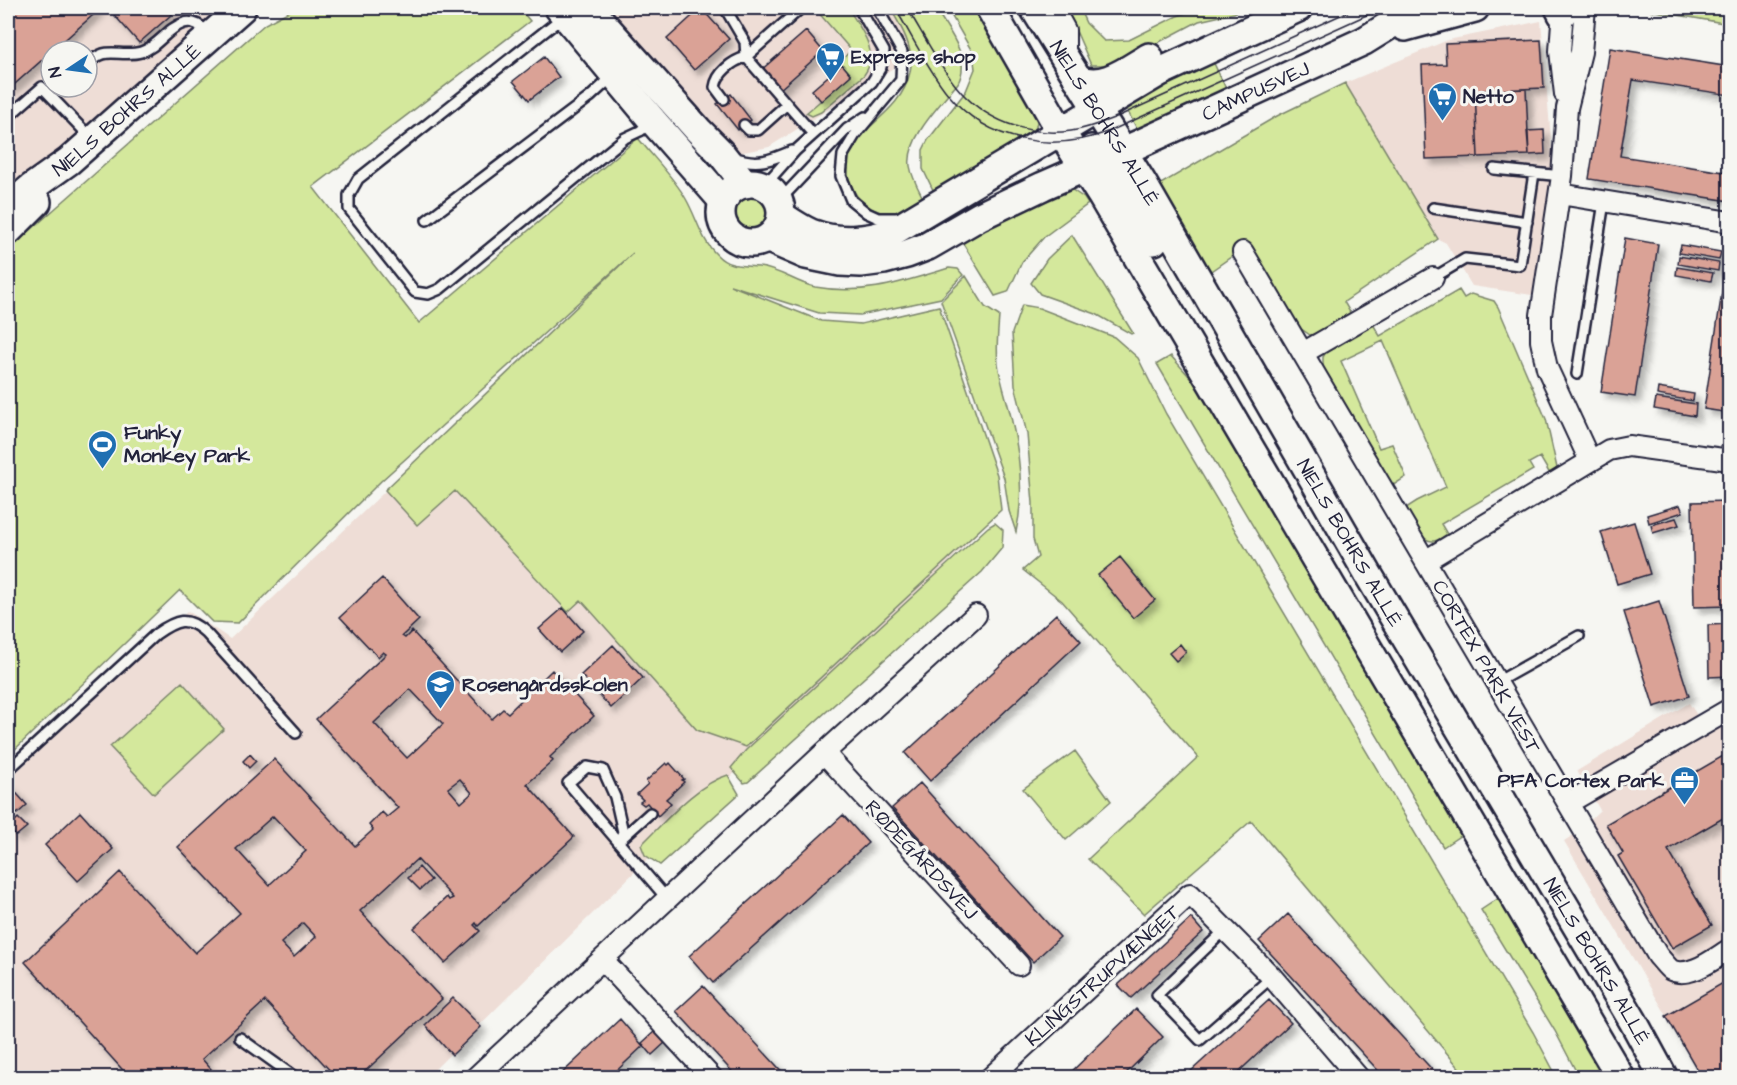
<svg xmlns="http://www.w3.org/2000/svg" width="1737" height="1085" font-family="'Architects Daughter',sans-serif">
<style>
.built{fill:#eeddd6;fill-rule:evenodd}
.green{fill:#d4e89c;stroke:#7b856c;stroke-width:1.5}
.building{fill:#daa296;stroke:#22223b;stroke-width:1.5;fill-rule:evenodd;filter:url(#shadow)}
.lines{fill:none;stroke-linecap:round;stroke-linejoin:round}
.lane-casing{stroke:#22223b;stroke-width:14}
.street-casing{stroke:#22223b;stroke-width:24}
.secondary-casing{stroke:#22223b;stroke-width:32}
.lane{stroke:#f6f6f2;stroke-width:9}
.street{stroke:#f6f6f2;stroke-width:20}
.secondary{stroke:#f6f6f2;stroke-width:27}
.tram{stroke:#22223b;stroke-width:1.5}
.labels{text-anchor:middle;stroke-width:6;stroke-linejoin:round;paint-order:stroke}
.poi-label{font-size:20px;font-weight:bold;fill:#22223b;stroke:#f6f6f2;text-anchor:start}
.street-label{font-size:20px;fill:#22223b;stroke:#f6f6f2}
</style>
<defs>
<filter id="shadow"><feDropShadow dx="5.5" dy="5.5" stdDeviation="3" flood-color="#0004"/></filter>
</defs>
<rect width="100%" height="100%" fill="#f6f6f2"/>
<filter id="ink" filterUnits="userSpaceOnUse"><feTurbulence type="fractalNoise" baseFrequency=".0167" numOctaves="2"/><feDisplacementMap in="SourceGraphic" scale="12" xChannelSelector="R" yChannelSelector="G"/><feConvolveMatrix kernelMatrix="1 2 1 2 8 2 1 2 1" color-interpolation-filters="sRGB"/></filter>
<g filter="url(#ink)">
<!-- built -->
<path class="built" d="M8 8H227L8 193ZM51 51H87V87H51Z
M605 8H889L917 53 769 147 739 153Z
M1541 21 1553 164 1532 295 1472 286 1446 243 1438 239 1345 83 1448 40Z
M659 230 717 280 821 321 861 324 939 306 997 475 1001 510 427 1077 15 1078 8 1071V780L188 611 230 639Z
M1729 695V1077H1703L1564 841 1575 834 1600 810 1577 771 1689 703 1697 715Z"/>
<!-- green -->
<path class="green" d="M295 8H519L530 21 313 187 419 323 638 138C653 157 675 179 686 199 697 218 701 240 717 255 729 268 744 265 759 267 779 269 796 283 815 287 865 296 902 282 949 268L958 269 963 275 941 298 860 315 819 313 730 285 821 321 861 324 939 306 997 475 1001 510 746 747 697 730 581 600 568 612 455 491 417 525 385 490 633 253 381 481 238 623 212 622 180 590 8 756V250L265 24Z
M817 8H848C860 28 881 52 864 75L821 112 812 116 806 113 851 75 840 62 851 50 817 11Z
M890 8H935C948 30 972 57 958 83 941 104 906 138 910 166 912 178 919 190 924 200 912 206 900 215 886 213 852 208 838 169 854 142 858 135 865 131 871 126 889 110 905 96 910 72 915 49 901 26 890 8Z
M947 8H977L1038 118 1034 134 935 194 923 169V150L928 140 966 91 975 69 973 53Z
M1066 8H1079L1086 23 1104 41 1129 40 1177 16 1201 8H1245L1234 13 1199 21 1116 65H1091Z
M1638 8H1729V24Z
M1211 57 1228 93 1138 131 1125 106Z
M1345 83 1438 239 1344 302 1351 314 1320 333 1310 335 1297 326 1251 246 1234 255 1208 273 1159 185 1277 116Z
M1068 187 1084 198 1088 204 1045 236 1022 262 1008 292 995 296 962 242 1037 198Z
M735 213a16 16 0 1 1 32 0a16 16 0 1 1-32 0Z
M1072 235 1133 333 1131 334 1096 314 1040 294 1031 283 1047 259Z
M966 276 985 307 999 316C998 332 996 347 998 363 1000 381 1007 399 1011 417 1020 455 1025 494 1016 532L1009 511 1004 478 941 301Z
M1459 290 1464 298 1471 294 1494 301 1498 307 1546 419 1557 468 1550 474 1540 457 1529 463 1533 470 1441 524 1447 534C1444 536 1438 541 1434 541 1420 543 1411 518 1406 508L1417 501 1446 487 1383 341 1341 361 1379 448 1392 444 1406 477 1392 486 1323 369V357L1326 352 1373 324 1380 336Z
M1022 305 1039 308 1114 337 1138 358 1166 414 1533 1032 1557 1077H1467L1251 821 1144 914 1088 859 1198 757 1062 601 1023 570 1038 557 1033 539V503L1027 434 1015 385 1012 333Z
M1171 356 1197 385 1464 833 1443 847 1157 364Z
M995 523 1003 530 1002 548 982 572 748 782 744 783 731 768 746 750 988 527Z
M182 682 224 729 154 794 110 747Z
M1075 751 1111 801 1066 840 1023 789Z
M728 775 739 794 660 865 645 855 641 845C665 822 695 785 728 775Z
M1499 898 1602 1077H1579L1555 1031 1481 910Z"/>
<!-- building -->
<path class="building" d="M8 8H101L8 90Z
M108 8H179L139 43Z
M701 8 729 39 694 70 667 39Z
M806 31 823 51 778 91 760 71Z
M1541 40 1544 88 1475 91 1478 157 1426 159 1422 65 1446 64 1445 44Z
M1610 48 1730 67V95L1633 80 1620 156 1730 173V201L1589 179Z
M544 57 559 77 529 100 513 81Z
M842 64 851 75 821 101 812 90Z
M1526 89 1529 155 1478 157 1475 91Z
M731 94 751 120 738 130 717 104Z
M1544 130 1545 154 1529 155 1527 131Z
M1625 238 1658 244 1635 397 1601 392Z
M1681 245 1721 252 1719 260 1679 253Z
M1728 253H1730V413L1704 409Z
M1679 256 1719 263 1718 271 1678 264Z
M1677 267 1713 273 1711 281 1676 275Z
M1658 388 1694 394 1693 401 1657 395Z
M1656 398 1696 404 1695 416 1654 409Z
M1727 501 1729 606 1694 607 1692 502Z
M1680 505 1683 512 1649 523 1647 515Z
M1676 518 1679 525 1653 533 1651 525Z
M1634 522 1650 574 1617 584 1601 532Z
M1120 557 1155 600 1133 618 1098 575Z
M382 578 419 620 402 636 405 638 412 631 492 719 503 709 508 713 552 670 594 716 550 757 553 761 527 784 574 837 478 926 476 923 474 925 480 931 445 963 414 928 447 897 449 900 453 898 417 859 360 911 442 999 358 1078H337L265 1001 202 1059 219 1078H130L25 962 120 872 195 953 240 913 178 847 274 759 355 846 373 830 369 825 382 812 387 817 398 808 316 719 386 654 383 652 378 657 340 617ZM410 689 443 724 407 758 374 723ZM460 779 472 793 461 803 448 788ZM273 816 306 851 269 885 236 849ZM303 923 316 937 294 957 281 943Z
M1659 601 1689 696 1654 707 1624 612Z
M563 608 583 631 560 652 539 629Z
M1056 614 1081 641 930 781 905 753Z
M1730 624V676L1709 677 1708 625Z
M1180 644 1186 652 1176 661 1169 653Z
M613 645 643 678 611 708 581 675Z
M1730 752V814L1668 850 1712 925 1672 948 1618 856 1623 853 1606 824Z
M250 754 256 761 249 768 243 761Z
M666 763 668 765 670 763 684 779 682 780 684 782 666 799 671 803 658 816 647 803 644 805 640 802 643 800 637 794 648 784 646 781Z
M920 783 1060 937 1033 962 892 808Z
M8 784 27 805 17 814 8 804Z
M80 812 113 849 78 881 45 845Z
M843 815 868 843 713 983 689 956Z
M18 818 27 827 16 836 8 828Z
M419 867 431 880 420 890 408 878Z
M1288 914 1440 1078H1385L1259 941Z
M1191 918 1203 932 1131 998 1118 985Z
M1730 979V1027L1724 1030 1730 1039V1078H1702L1666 1016Z
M703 986 788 1078H738L676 1011Z
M453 998 481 1027 452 1055 425 1025Z
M1269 1000 1291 1023 1232 1078H1195L1190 1072Z
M1136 1009 1163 1037 1121 1078H1065Z
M620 1019 643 1046 609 1078H557Z
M655 1031 666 1042 652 1055 642 1043Z"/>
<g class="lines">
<defs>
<path id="lane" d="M725 8 745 42 746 57 813 134
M877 8 902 52 901 80 855 135 843 155 841 176 851 200 867 213 878 218H899
M563 17 358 179 349 195V209L415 292 428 294 440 289 625 138 640 131 651 123
M87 65C91 61 97 56 103 54 112 51 128 56 141 52 158 47 167 28 184 23 194 20 202 27 209 33
M724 99 715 87C717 73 732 61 746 57L801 8
M8 117 42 87 90 137
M744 125 749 130H758L787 104
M734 157C757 166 771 160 792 151
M1494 169 1562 176
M764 186 795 151 872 82 881 67 884 51 859 8
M779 201 847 129 865 117
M1433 208 1527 222
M427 220 590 97 613 76
M1433 278 1465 259 1520 265 1534 173
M1577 374 1604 202
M1497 682 1579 636
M8 770 156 634C176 620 187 615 206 633L296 733
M621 839 650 813
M619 841 623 832 615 797 603 770 587 767 568 783 668 900
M1225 930 1157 995 1200 1040 1272 977
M240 1038 296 1078"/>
<path id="street" d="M1053 8 1065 30V58
M1563 8 1560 51 1565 94
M1585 8 1581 52 1567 108 1562 176 1541 315V341L1547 368 1590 461
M1560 194 1730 222
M1243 252 1658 956C1662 960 1667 967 1671 970 1690 979 1715 958 1730 949
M1303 353 1433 278
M1425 561 1609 450 1629 446 1730 460
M824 753 1019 965
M1568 803 1730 709
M603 960 712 1078
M475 1078 824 753 976 615
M990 1078 1190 894 1272 977 1359 1078"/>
<g id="secondary">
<path d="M559 8 653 121 723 201"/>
<path d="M589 8 698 130 720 152 745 184"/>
<path d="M990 8 1061 132 1101 195 1621 1078"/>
<path id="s1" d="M1034 8 1142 182 1368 574 1633 1021 1664 1078"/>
<path d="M1559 8 1562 14"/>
<path d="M1405 27 1475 8"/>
<path d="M1077 78C1101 91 1127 70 1149 57"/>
<path d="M1092 149C1117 169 1138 213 1154 241"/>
<circle cx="751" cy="213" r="30"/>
<path id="s2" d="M8 208 31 188 69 161 242 8"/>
<path d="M782 216C791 222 801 229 811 233 837 243 867 241 892 232L1160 72 1298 8"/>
<path d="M8 231 37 202"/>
<path id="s3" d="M769 239 806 255 840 262 861 263 884 260 907 254 928 246 980 216 1043 186 1139 144 1364 41 1411 12 1422 8"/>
</g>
</defs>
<!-- lane casing -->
<use href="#lane" class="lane-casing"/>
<!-- street casing -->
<use href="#street" class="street-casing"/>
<!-- secondary casing -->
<use href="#secondary" class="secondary-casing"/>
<!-- lane -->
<use href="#lane" class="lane"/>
<!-- street -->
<use href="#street" class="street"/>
<!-- secondary -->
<use href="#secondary" class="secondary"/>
<!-- tram -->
<path class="tram" d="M895 8C912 36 927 68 948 94 988 143 1053 153 1110 131L1382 8
M907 8C923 34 937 62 956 86 983 120 1028 137 1071 131 1088 129 1103 122 1119 116L1356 8"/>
</g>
</g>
<!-- icons -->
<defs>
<symbol id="supermarket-pin" viewBox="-11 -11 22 30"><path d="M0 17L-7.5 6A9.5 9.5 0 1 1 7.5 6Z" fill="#1f6fb2" stroke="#f6f6f2"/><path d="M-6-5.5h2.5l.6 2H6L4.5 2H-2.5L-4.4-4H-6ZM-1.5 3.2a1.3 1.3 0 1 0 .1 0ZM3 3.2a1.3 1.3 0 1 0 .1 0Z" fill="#fff"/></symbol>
<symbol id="stadium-pin" viewBox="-11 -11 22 30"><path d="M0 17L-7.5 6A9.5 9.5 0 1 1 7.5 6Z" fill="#1f6fb2" stroke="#f6f6f2"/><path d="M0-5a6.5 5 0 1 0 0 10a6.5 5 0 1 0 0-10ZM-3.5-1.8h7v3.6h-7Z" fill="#fff"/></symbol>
<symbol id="school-pin" viewBox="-11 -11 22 30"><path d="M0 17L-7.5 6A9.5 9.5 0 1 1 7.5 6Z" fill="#1f6fb2" stroke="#f6f6f2"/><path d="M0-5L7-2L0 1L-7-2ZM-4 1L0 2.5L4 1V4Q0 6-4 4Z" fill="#fff"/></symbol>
<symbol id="office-pin" viewBox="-11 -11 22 30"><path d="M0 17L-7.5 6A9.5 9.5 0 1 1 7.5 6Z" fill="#1f6fb2" stroke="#f6f6f2"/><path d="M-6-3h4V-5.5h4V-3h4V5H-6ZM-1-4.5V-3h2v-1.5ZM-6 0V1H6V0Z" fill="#fff"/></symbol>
</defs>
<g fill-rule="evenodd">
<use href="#supermarket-pin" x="814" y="40" width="33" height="45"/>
<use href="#supermarket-pin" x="1426" y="80" width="33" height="45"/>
<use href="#stadium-pin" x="86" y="428" width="33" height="45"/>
<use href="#school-pin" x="424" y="668" width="33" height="45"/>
<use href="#office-pin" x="1668" y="764" width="33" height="45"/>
</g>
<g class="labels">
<!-- poi labels -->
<g class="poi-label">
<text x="851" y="63">Express shop</text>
<text x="1463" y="103">Netto</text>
<text x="124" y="439">Funky<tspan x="124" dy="23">Monkey Park</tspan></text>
<text x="462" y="691">Rosengårdsskolen</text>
<text x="1664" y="787" text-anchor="end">PFA Cortex Park</text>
</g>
<!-- street labels -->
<g class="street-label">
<text dy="7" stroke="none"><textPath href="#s3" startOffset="528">CAMPUSVEJ</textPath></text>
<text dy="7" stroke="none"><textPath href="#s2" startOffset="154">NIELS BOHRS ALLÉ</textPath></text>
<text dy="7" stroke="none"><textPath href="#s1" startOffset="135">NIELS BOHRS ALLÉ</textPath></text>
<text dy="7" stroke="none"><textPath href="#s1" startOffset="621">NIELS BOHRS ALLÉ</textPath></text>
<text transform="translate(1487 666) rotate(60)" y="7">CORTEX PARK VEST</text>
<text transform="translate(922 859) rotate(47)" y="7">RØDEGÅRDSVEJ</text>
<text dy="7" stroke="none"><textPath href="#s1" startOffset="1107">NIELS BOHRS ALLÉ</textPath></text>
<text transform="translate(1102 975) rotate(-42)" y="7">KLINGSTRUPVÆNGET</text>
</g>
</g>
<!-- margin -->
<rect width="1737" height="1085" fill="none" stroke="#f6f6f2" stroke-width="30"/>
<rect x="15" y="15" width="1707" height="1055" fill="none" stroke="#22223b" stroke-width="2" filter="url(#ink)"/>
<!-- north arrow -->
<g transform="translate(69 69) rotate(257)"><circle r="28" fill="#f6f6f2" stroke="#a1a1a9" stroke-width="1.5"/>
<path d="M0-4.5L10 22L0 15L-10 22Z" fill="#1f6fb2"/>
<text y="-9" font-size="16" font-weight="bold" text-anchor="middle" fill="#22223b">N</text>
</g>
</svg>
